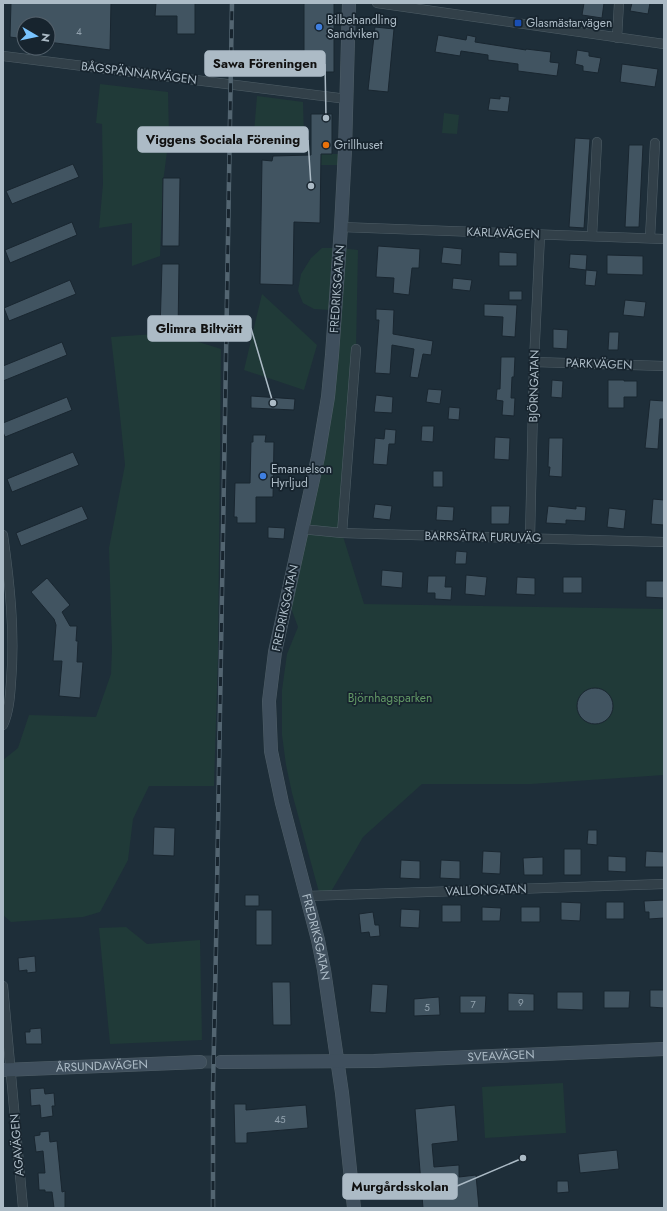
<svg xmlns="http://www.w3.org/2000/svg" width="667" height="1211" font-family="Jost,sans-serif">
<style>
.green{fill:#203a38}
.building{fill:#415461;stroke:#192630}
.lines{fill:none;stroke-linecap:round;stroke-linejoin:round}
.secondary-tunnel{stroke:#33434e;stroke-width:13;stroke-dasharray:13 6;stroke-linecap:butt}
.street-casing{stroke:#4f5e67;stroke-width:10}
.secondary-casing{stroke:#4f5e67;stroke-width:14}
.street{stroke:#324049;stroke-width:9}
.secondary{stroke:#3f4f5d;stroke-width:13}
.rail-casing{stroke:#536571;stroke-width:4.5}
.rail{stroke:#17242e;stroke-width:3;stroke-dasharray:9;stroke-linecap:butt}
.transit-dot{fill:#1a4fb4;stroke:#17242e;stroke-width:1.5}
.shop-dot{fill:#3f7fe0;stroke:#17242e;stroke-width:1.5}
.food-dot{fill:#e8710a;stroke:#17242e;stroke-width:1.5}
.labels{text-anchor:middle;stroke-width:3.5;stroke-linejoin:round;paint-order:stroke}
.number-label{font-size:10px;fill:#91a1ad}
.poi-label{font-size:12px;fill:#acbbc6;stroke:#17242e;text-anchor:start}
.street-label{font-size:12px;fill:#acbbc6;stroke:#17242e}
.park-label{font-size:12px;fill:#629865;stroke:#17242e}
.leader{fill:none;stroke:#acbbc6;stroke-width:1.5}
.callout-dot{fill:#acbbc6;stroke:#17242e;stroke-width:1.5}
.callout{fill:#acbbc6;stroke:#acbbc6;stroke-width:1.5}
.callout-label{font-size:13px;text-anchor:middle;font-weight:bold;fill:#111}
</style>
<rect width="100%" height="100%" fill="#1e2e39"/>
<!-- green -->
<path class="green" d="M100 84 168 92 169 136 163 182 160 256 132 266V223L99 228 103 184 102 124 96 123Z
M257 96 303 102 304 138 303 144C289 155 267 154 253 144Z
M444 113 459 115 457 134 442 133Z
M321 154H341L340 165H321Z
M322 248H335L331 310 314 309 303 303 298 291 301 274 311 258Z
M340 248 358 250 356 349 342 533 364 604 664 609V775L531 784H422L363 837 355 851 329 895 320 896 292 793 286 765 282 735V690L287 654 298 627 287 597 318 457Z
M262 294 317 345 304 390 244 370Z
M170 333 221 349 218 655 214 786H149L133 819 128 860 100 912 83 917 11 922 3 915V760L18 748 29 715 96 717 111 674 112 649 109 548 125 465 119 406 111 337Z
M126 927 147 944 200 940 202 1040 110 1044 99 928Z
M563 1083 566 1133 485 1138 482 1087Z"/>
<!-- building -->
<path class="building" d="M11 3H111L110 50 48 42V24H24V39L10 37Z
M156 3H195V34H177V16H155Z
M304 3H334V72H301V51H304Z
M584 3H604L602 18 582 15Z
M632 3H650L648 14 630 11Z
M375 27 394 29 388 92 368 90Z
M438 35 466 40 467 35 476 37 475 42 526 50V49L551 52 550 62 559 63 557 76 518 71V64L488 60V55L461 51 460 56 435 52Z
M577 50 589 52V56L601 58 598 73 583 71V66L575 64Z
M622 64 658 69 655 87 620 82Z
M500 96 510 97 508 112 488 110 490 98 500 99Z
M311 114H332V154H321L320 223 294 222 293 285 260 284 262 160 272 161 273 156 311 155Z
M575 138 590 139 584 228 569 227Z
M629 145H643L639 227H625Z
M73 164 79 177 12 204 6 191Z
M163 178H180L179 246H162Z
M72 222 77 235 10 263 5 250Z
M378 246 420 249 419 268H412L409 295 393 293 394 278 376 277Z
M443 247 462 249 461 265 441 263Z
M499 252 517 253V266H499Z
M570 254 587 255 586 270 569 268Z
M607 255 643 256V275L607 274Z
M162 264H179L178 332 160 331Z
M586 270 597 271 595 286 585 285Z
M453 278 472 280 470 291 452 289Z
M70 280 76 294 9 321 4 308Z
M509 291H522V300H509Z
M625 300 646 302 644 317 623 315Z
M484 304 517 305 515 337 502 336 503 317 484 316Z
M376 309 394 310 393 334 433 341 431 355 423 354 418 378 410 377 414 349 392 345 390 374 375 373 379 320H376Z
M553 329 568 330 567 349 553 348Z
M609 332H619L618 350H608Z
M62 342 67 355 3 381V366Z
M501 357H515L514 377H512L511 398H515L514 416 502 415 503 401 496 400 497 389H500Z
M552 380 563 381 562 398 551 397Z
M608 380H624V381H637V397H624V408H608Z
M428 389 442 390 440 404 426 402Z
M376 395 393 397 392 413 374 412Z
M251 396 295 399 294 410 251 408Z
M67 397 72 410 5 437 3 432V423Z
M650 400 664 401V419H660L658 449 645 448Z
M449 407 460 408 459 420 448 419Z
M422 426H434L433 442 421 441Z
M385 429 396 430 395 444H389L387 465 373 464 375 438 384 439Z
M253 435H266L265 442H274L273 497H256V523H237V517H234L235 483H250L251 442H253Z
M495 437 510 438 509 460 494 459Z
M549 438H563L562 477 549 476 550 467H548Z
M73 452 79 465 12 492 7 479Z
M433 471H443V487H433Z
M653 499 664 500V525L651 524Z
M375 504 392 506 390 520 373 518Z
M82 506 88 519 21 546 16 533Z
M437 506 454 507 453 521 436 520Z
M491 506H510L509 524H491Z
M548 506 576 509V506L586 507 585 521 566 520V524L546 523Z
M609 508 626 510 624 529 607 527Z
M268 527 285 528 284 539 268 538Z
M456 551 467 552 466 564H455Z
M382 570 403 572 402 588 381 586Z
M466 575 487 577 485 596 465 594Z
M428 576H446L445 587H452L451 600 435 599V593H427Z
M517 577 535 578V595L516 594Z
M563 577H582V593H563Z
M47 578 70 605 62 612 70 626H77L76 641H78L77 662H83L80 698 59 696 62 661H53L56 625 54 619 31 592Z
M646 581H664V598L646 597Z
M577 706a18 18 0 1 1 36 0a18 18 0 1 1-36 0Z
M154 827 175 828 174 856 153 855Z
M588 830H597V845L587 844Z
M564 849H581V875H564Z
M483 851 501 852 500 874 482 873Z
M646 851 664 852V867H645Z
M608 856 626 857V872L608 871Z
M543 857V875H524L523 858Z
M401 860 420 861V879L400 878Z
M441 860 460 861V879L440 878Z
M245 895H259V906H245Z
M664 900V918L649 919V912H645L644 901Z
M561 902 581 903 580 921 561 920Z
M606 902H624V919H606Z
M442 905H461V922H442Z
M482 907 501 908 500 921H482Z
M521 907H540V922H521Z
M401 909 420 910 419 928 400 927Z
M256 910H272V945H256Z
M373 912 375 925H379L380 936 370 937 369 932 361 933 359 914Z
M35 956 36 972 27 973V970L19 971 18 958Z
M272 982H290L291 1025H273Z
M372 984 388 985 386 1013 370 1012Z
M650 990H664V1008L650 1007Z
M604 991H630L629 1008H604Z
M557 992H583V1010L557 1009Z
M508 993 534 994V1011H508Z
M460 996H486L485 1013H460Z
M439 997 440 1015 414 1016V999Z
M41 1028 42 1044H26L25 1032H30V1029Z
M44 1088 45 1094 54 1093 55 1106H52L53 1116 41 1118 40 1105 31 1106 30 1089Z
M234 1104H246V1110L306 1105 308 1128 247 1133V1143H235Z
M455 1105 458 1141 432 1144 434 1167 459 1165V1177L476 1175 479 1208H423L415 1109Z
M49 1131 50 1142 57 1141 62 1192 65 1191V1208H54L52 1192H45V1190H39L38 1173H45L43 1151 36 1152 34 1136 40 1135V1132Z
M617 1150 619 1169 580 1173 578 1154Z
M557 1181H568L569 1192 557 1193Z"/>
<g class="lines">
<!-- secondary-tunnel -->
<path class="secondary-tunnel" d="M200 1062H221"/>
<defs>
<path id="street" d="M377 3 664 44
M617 38 619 3
M3 56 347 99
M341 227 664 239
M592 236 597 142
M650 238 655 143
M534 362 664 366
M301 529 342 533 375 534 664 542
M342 533 356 349
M3 535C10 584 15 633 11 682 10 697 9 712 3 725
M530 538 534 362 540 235
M307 896 664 884
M3 986 23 1208"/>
<g id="secondary">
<path id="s1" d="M349 3 345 150 341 227 332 355 328 397 318 457 275 652 269 701 271 751 282 803 318 940 324 970 342 1093 354 1208"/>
<path id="s2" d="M221 1062 374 1061 664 1049"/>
<path id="s3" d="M3 1070 200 1062"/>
</g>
</defs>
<!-- street casing -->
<use href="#street" class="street-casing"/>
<!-- secondary casing -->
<use href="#secondary" class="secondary-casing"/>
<!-- street -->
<use href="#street" class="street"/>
<!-- secondary -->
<use href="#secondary" class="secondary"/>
<defs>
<path id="rail" d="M213 1208V1089L216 947 232 3"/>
</defs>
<!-- rail casing -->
<use href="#rail" class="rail-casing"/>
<!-- rail -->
<use href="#rail" class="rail"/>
</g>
<!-- markers -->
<rect class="transit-dot" x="514" y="19" width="8" height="8" rx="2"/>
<g class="shop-dot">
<circle cx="319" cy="27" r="4"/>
<circle cx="263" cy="476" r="4"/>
</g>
<circle class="food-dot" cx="326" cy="145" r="4"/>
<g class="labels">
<!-- number labels -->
<g class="number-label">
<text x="79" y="35">4</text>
<text x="521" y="1006">9</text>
<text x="473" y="1008">7</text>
<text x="427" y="1011">5</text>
<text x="280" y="1123">45</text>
</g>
<!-- poi labels -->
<g class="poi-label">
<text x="327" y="24">Bilbehandling<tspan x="327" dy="14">Sandviken</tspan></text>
<text x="526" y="27">Glasmästarvägen</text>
<text x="334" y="149">Grillhuset</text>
<text x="271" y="473">Emanuelson<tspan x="271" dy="14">Hyrljud</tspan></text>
</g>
<!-- street labels -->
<g class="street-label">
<text transform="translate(139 73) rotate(7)" y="4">BÅGSPÄNNARVÄGEN</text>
<text transform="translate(503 233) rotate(2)" y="4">KARLAVÄGEN</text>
<text transform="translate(337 289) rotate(-86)" y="4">FREDRIKSGATAN</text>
<text transform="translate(599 364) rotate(2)" y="4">PARKVÄGEN</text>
<text transform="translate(534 386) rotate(-89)" y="4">BJÖRNGATAN</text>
<text transform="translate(483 537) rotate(1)" y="4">BARRSÄTRA FURUVÄG</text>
<text transform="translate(285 608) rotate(-78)" y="4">FREDRIKSGATAN</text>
<text transform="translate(486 890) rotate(-2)" y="4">VALLONGATAN</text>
<text dy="4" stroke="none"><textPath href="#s1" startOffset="946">FREDRIKSGATAN</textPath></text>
<text dy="4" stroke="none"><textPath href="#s2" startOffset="280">SVEAVÄGEN</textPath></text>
<text dy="4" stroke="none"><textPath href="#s3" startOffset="99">ÅRSUNDAVÄGEN</textPath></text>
<text transform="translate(17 1145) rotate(-95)" y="4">AGAVÄGEN</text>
</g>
<!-- park labels -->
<g class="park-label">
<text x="390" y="702">Björnhagsparken</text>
</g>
</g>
<!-- callouts -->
<path class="leader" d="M326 118L325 64M311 186L308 140M273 403L251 328M523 1158L457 1186"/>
<g class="callout-dot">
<circle cx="326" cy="118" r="4"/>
<circle cx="311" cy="186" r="4"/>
<circle cx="273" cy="403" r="4"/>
<circle cx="523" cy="1158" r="4"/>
</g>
<g class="callout">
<rect x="205" y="51" width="120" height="25" rx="4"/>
<rect x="138" y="127" width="170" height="25" rx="4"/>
<rect x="148" y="316" width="103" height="25" rx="4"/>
<rect x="343" y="1174" width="114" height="25" rx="4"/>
</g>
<g class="callout-label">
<text x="265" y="68">Sawa Föreningen</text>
<text x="223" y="144">Viggens Sociala Förening</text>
<text x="199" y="333">Glimra Biltvätt</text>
<text x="400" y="1191">Murgårdsskolan</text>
</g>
<!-- border -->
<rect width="667" height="1211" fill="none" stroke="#acbbc6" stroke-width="8"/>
<!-- north arrow -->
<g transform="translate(36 36) rotate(99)"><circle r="19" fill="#17242e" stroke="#53606b"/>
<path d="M0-3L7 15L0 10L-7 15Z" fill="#78c4ff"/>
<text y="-6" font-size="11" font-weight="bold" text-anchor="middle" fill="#acbbc6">N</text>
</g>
</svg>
